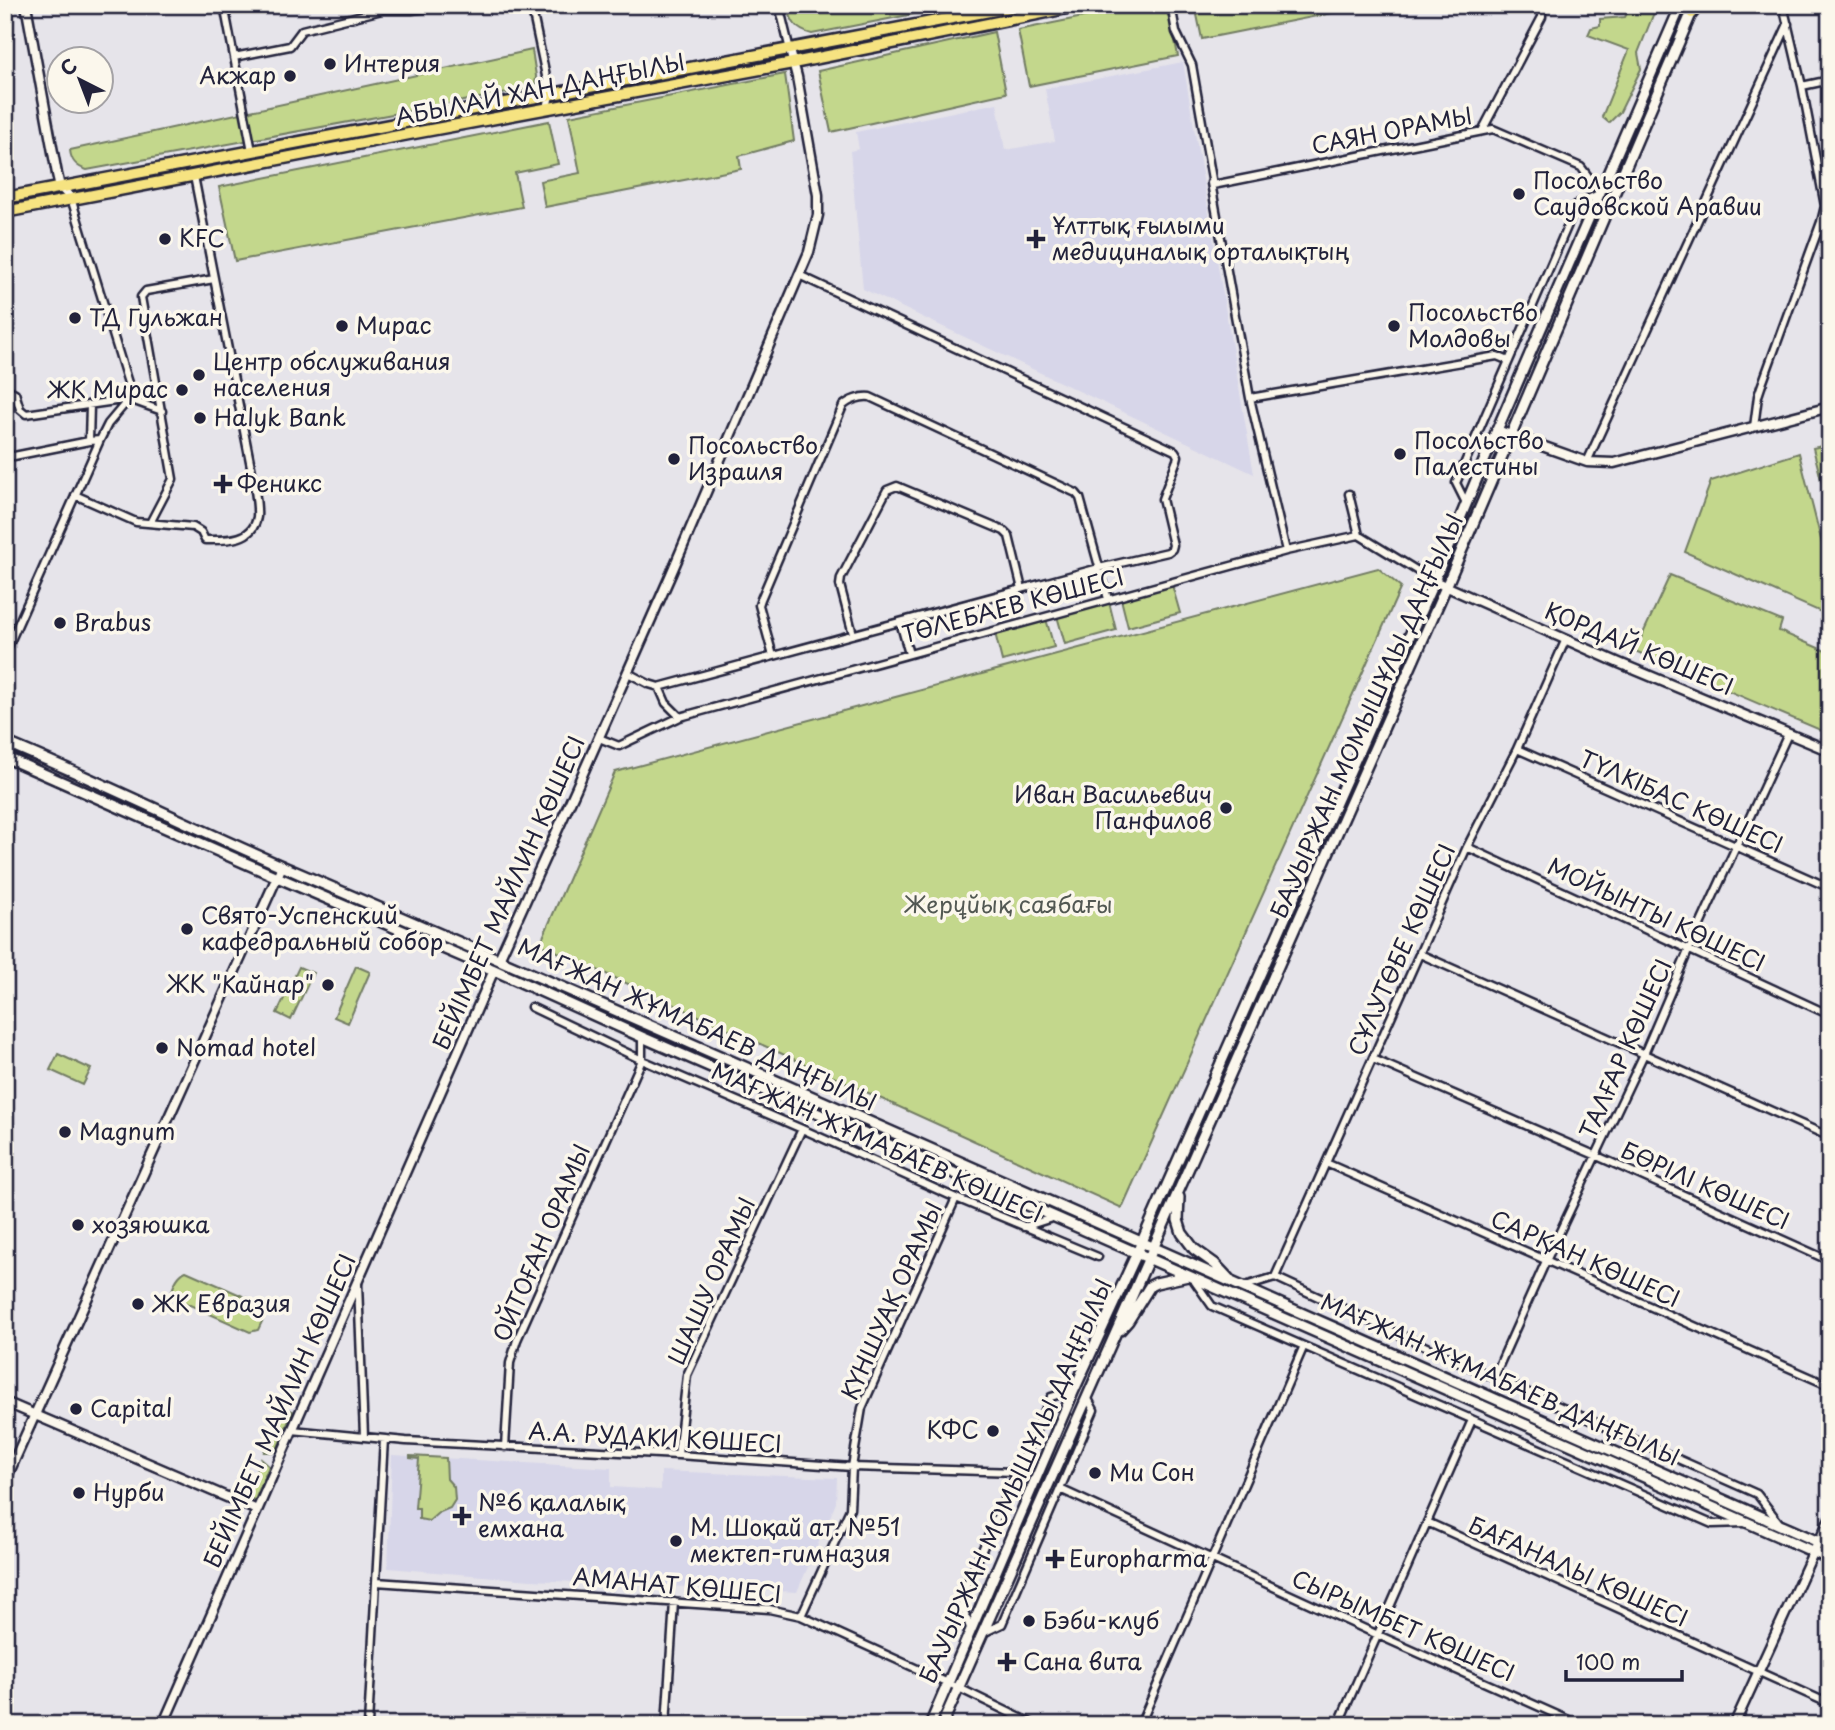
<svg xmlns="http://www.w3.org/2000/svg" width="1835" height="1730" font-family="'Playpen Sans',sans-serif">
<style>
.built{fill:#d7d6e9}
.green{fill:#c3d78c;stroke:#727c64;stroke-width:2}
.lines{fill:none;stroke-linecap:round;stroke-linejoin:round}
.minor-casing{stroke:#22223b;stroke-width:11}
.tertiary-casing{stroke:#22223b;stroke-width:13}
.secondary-casing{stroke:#22223b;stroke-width:14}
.primary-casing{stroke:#22223b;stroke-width:15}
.minor{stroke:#fbf7ec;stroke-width:6}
.tertiary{stroke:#fbf7ec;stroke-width:8}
.secondary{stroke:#fbf7ec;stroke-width:9}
.primary{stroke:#f6e381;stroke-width:10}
.poi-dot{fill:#22223b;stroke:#fbf7ec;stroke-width:2.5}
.labels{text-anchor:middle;stroke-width:7;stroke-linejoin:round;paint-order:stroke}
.poi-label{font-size:23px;fill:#22223b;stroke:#fbf7ec;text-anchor:start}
.street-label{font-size:23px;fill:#22223b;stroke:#fbf7ec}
.park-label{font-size:23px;fill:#525853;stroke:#fbf7ec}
</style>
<rect width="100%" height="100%" fill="#e6e4ea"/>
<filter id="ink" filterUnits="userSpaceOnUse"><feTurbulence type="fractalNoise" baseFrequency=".0143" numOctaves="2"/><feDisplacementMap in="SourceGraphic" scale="14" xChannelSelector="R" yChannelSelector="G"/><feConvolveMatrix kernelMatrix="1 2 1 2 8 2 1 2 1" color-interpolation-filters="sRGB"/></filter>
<g filter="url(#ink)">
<!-- built -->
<path class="built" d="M1183 62 1192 116 1254 474 863 289 850 151 859 149 856 132 997 103 1005 150 1055 141 1045 89Z
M392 1455 611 1468V1487L661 1490V1471L837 1478 836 1503 797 1592 531 1580 388 1568Z"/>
<!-- green -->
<path class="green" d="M787 5H960L812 34C795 30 791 21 787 5Z
M1143 5H1168L1178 56 1029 86 1018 30Z
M1195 5H1372L1202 39Z
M1631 5H1657L1638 53 1641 69 1620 112 1609 123 1602 117 1629 50 1588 35 1591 28 1600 26V19L1625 17Z
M994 32 1006 93 831 132 818 71Z
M532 50 536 76 535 86 529 89 87 170C76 167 71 161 70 150Z
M785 74 794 141 739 156 741 169 545 207 540 181 580 173 569 116Z
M549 121 558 164 515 173 522 207 235 261 219 187Z
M1830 444V515L1813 448Z
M1799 453 1830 575V616L1685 552 1711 481Z
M1378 568 1401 587 1122 1208 540 944 615 772Z
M1670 575 1782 621 1779 631 1830 653V720L1825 732 1635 651Z
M1172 585 1180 613 1128 627 1121 599Z
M1109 602 1116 630 1065 644 1057 616Z
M1046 619 1054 647 1002 661 995 633Z
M356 966 370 972 348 1023 334 1017Z
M299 967 313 973 291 1020 277 1013Z
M58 1054 91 1069 83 1085 50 1070Z
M186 1271 261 1304 266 1313 258 1330 250 1332 174 1298 171 1295C173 1286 177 1275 186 1271Z
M281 1407 293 1411 276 1452H264Z
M410 1456 446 1458 447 1479 454 1487 455 1500 450 1508 438 1513 429 1521 419 1519V1508H415L419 1459 410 1458Z
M261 1459 269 1466 255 1500 245 1497Z"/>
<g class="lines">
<defs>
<path id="minor" d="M181 5H190
M224 5 252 151
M531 5 550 95 547 108
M779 5 790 50
M1171 5 1176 32 1192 65 1213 185 1493 129 1581 167 1601 193 1577 204 1456 483 1466 503
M234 57 290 46 302 30 382 10H412L451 5
M1802 86 1830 80
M1482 131 1542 17V5
M1211 183 1250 398 1286 551
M5 388 15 393 20 409 26 414 129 399 162 411
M1250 398 1497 356 1509 361
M1754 427 1758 396 1761 387 1821 222 1825 206 1802 86 1783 5
M89 441 90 405
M5 455 14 456 89 441 100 440
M1587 462 1788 24
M1349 494 1359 535
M75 495 136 522 193 527 201 532 205 540C225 540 253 542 257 517 258 506 255 493 254 482L194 176
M150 523 173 479 141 297 146 291 214 279
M900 622 909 654
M853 634 840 585 841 578 887 490 897 486 1004 531 1009 536 1022 589
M7 649 100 440 108 424 129 399 128 383 71 198
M773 656 759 605 761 599 843 406C849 400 861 396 870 397L1076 493 1080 498 1108 599
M628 673 649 684 659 687 1099 568 1168 552 1172 549 1173 545 1162 499 1177 460 1178 456 1175 451 799 275
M659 687 666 703 680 717
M599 738 619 746 680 717 1286 551 1359 535 1434 581
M1517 749 1830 888
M1467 847 1830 1015
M1420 954 1830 1137
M531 1007 642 1060 802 1129 956 1198 1098 1257
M1373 1059 1597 1156 1830 1261
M1326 1163 1830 1386
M1024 1227 1055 1217
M1275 1277 1467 847 1517 749 1566 639
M1193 1279 1212 1306 1712 1524 1745 1523
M358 1284 364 1436
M1242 1287 1275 1277 1448 1357 1757 1494 1780 1524
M1494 1377 1546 1261 1644 1054 1689 949 1788 734
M292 1430 406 1441 678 1455 852 1467 1016 1472
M505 1447 510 1363 517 1340 642 1060V1037
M678 1455 687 1375 802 1129
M1060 1489 1378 1635 1580 1725
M1427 1522 1830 1704
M1818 1542 1830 1516
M376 1582 769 1609 801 1616 959 1688 1035 1725
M801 1616 850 1509 852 1467 862 1408 956 1198
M970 1628 960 1599 1051 1397 1074 1390
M983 1633 1002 1624 1094 1410 1087 1397
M368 1725 384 1439
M666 1725 674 1602
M1140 1725 1303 1348
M1338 1725 1472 1420"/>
<path id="tertiary" d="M26 5 57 174 60 187 71 198
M1497 430 1587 462 1614 463 1830 407
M1434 581 1619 663 1830 751
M499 959 576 789 671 574 809 252 818 215V195L797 77 790 50
M5 1402 257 1510
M5 1481 282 866
M163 1725 494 970
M1734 1725 1818 1542"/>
<path id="secondary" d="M5 742C104 783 200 831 298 873 811 1093 1319 1322 1830 1547
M5 757 277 877 494 970 642 1037 1055 1217 1830 1559
M1179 1197 1178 1220 1182 1233 1194 1249 1215 1264 1230 1280
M1120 1330 1128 1321 1150 1286 1156 1283 1188 1276
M930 1725 1074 1390 1137 1253 1434 581 1497 430 1681 5
M942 1725 1446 587 1694 7"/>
<path id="primary" d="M1692 13 1697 5
M5 198 1021 5
M5 212 409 134 793 63 1082 5"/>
</defs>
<!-- minor casing -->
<use href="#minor" class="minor-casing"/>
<!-- tertiary casing -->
<use href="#tertiary" class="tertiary-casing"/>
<!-- secondary casing -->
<use href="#secondary" class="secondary-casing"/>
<!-- primary casing -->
<use href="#primary" class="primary-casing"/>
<!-- minor -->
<use href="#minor" class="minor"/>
<!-- tertiary -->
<use href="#tertiary" class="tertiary"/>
<!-- secondary -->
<use href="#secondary" class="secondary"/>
<!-- primary -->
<use href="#primary" class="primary"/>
</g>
</g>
<!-- markers -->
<g class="poi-dot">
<circle cx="330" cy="64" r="7"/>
<circle cx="290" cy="76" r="7"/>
<circle cx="1519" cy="194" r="7"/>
<circle cx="165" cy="239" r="7"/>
<path d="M1032.5 228.5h7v7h7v7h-7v7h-7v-7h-7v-7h7z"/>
<circle cx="75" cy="318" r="7"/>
<circle cx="342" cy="326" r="7"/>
<circle cx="1394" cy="326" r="7"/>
<circle cx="199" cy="375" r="7"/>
<circle cx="182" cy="390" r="7"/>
<circle cx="200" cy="418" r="7"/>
<circle cx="1400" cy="454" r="7"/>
<circle cx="674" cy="459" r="7"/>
<path d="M219.5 473.5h7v7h7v7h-7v7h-7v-7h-7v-7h7z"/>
<circle cx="60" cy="623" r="7"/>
<circle cx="1226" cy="808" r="7"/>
<circle cx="187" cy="929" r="7"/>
<circle cx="328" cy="985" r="7"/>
<circle cx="162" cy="1048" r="7"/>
<circle cx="65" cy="1132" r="7"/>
<circle cx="78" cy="1225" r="7"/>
<circle cx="138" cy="1304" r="7"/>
<circle cx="76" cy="1409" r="7"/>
<circle cx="993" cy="1431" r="7"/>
<circle cx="1095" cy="1473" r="7"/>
<circle cx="79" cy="1493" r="7"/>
<path d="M458.5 1505.5h7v7h7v7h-7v7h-7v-7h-7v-7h7z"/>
<circle cx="676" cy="1541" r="7"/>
<path d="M1051.5 1548.5h7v7h7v7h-7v7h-7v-7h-7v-7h7z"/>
<circle cx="1029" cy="1621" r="7"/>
<path d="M1003.5 1651.5h7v7h7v7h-7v7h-7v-7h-7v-7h7z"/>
</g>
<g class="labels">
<!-- poi labels -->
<g class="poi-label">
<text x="344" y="72">Интерия</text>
<text x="276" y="84" text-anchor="end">Акжар</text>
<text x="1533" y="189">Посольство<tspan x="1533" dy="26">Саудовской Аравии</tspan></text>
<text x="1052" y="234">Ұлттық ғылыми<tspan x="1052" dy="26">медициналық орталықтың</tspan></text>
<text x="179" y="247">KFC</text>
<text x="1408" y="321">Посольство<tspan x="1408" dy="26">Молдовы</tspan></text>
<text x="89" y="326">ТД Гульжан</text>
<text x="356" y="334">Мирас</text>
<text x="213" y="370">Центр обслуживания<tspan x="213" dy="26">населения</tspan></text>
<text x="168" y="398" text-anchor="end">ЖК Мирас</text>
<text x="214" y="426">Halyk Bank</text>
<text x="1414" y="449">Посольство<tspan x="1414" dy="26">Палестины</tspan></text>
<text x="688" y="454">Посольство<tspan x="688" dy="26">Израиля</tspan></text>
<text x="237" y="492">Феникс</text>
<text x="74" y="631">Brabus</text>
<text x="1212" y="803" text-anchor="end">Иван Васильевич<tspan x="1212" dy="26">Панфилов</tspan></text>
<text x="201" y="924">Свято-Успенский<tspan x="201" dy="26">кафедральный собор</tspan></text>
<text x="314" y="993" text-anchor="end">ЖК "Кайнар"</text>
<text x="176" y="1056">Nomad hotel</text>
<text x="79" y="1140">Magnum</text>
<text x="92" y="1233">хозяюшка</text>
<text x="152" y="1312">ЖК Евразия</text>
<text x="90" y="1417">Capital</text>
<text x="979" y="1439" text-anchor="end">КФС</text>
<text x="1109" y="1481">Ми Сон</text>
<text x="93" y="1501">Нурби</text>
<text x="478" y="1511">№6 қалалық<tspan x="478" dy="26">емхана</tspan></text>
<text x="690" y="1536">М. Шоқай ат. №51<tspan x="690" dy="26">мектеп-гимназия</tspan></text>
<text x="1069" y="1567">Europharma</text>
<text x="1043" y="1629">Бэби-клуб</text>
<text x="1023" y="1670">Сана вита</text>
</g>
<!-- street labels -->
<g class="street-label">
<text transform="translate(540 90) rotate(-11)" y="8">АБЫЛАЙ ХАН ДАҢҒЫЛЫ</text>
<text transform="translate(1392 131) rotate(-11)" y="8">САЯН ОРАМЫ</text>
<text transform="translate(1013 606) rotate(-15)" y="8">ТӨЛЕБАЕВ КӨШЕСІ</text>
<text transform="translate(1639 649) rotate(23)" y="8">ҚОРДАЙ КӨШЕСІ</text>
<text transform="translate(1367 716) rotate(-66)" y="8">БАУЫРЖАН МОМЫШҰЛЫ ДАҢҒЫЛЫ</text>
<text transform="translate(1681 802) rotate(24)" y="8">ТҮЛКІБАС КӨШЕСІ</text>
<text transform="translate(509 893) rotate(-66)" y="8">БЕЙІМБЕТ МАЙЛИН КӨШЕСІ</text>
<text transform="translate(1656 915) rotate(25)" y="8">МОЙЫНТЫ КӨШЕСІ</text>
<text transform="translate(1402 950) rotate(-66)" y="8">СҰЛУТӨБЕ КӨШЕСІ</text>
<text transform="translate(697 1025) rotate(24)" y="8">МАҒЖАН ЖҰМАБАЕВ ДАҢҒЫЛЫ</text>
<text transform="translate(1626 1049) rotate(-66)" y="8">ТАЛҒАР КӨШЕСІ</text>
<text transform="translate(877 1143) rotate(24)" y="8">МАҒЖАН ЖҰМАБАЕВ КӨШЕСІ</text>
<text transform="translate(1705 1186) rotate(24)" y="8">БӨРІЛІ КӨШЕСІ</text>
<text transform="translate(542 1243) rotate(-67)" y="8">ОЙТОҒАН ОРАМЫ</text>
<text transform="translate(1585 1259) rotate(24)" y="8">САРҚАН КӨШЕСІ</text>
<text transform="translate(712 1281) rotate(-66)" y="8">ШАШУ ОРАМЫ</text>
<text transform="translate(892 1301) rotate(-66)" y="8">КҮНШУАҚ ОРАМЫ</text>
<text transform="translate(1500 1380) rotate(24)" y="8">МАҒЖАН ЖҰМАБАЕВ ДАҢҒЫЛЫ</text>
<text transform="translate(280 1411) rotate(-66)" y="8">БЕЙІМБЕТ МАЙЛИН КӨШЕСІ</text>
<text transform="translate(655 1438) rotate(3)" y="8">А.А. РУДАКИ КӨШЕСІ</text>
<text transform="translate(1016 1481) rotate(-66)" y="8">БАУЫРЖАН МОМЫШҰЛЫ ДАҢҒЫЛЫ</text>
<text transform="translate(1578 1572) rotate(24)" y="8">БАҒАНАЛЫ КӨШЕСІ</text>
<text transform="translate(677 1586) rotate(5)" y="8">АМАНАТ КӨШЕСІ</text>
<text transform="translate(1403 1626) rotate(24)" y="8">СЫРЫМБЕТ КӨШЕСІ</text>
</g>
<!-- park labels -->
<g class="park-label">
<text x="1008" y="913">Жерұйық саябағы</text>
</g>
</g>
<!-- margin -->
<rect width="1835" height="1730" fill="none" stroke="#fbf7ec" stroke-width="28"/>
<rect x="14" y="14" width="1807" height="1702" fill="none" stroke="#22223b" stroke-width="2.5" filter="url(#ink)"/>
<!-- north arrow -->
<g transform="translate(80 80) rotate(318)"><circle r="33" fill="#fbf7ec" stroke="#a4a2a5" stroke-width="2"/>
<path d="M0-5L12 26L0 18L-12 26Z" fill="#22223b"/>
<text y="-10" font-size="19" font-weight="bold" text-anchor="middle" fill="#22223b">С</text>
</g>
<!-- scale -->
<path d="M1566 1670v10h116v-10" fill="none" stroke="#22223b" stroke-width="3.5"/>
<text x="1576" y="1670" font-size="21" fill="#22223b" stroke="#fbf7ec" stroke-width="5" paint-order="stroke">100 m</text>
</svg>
